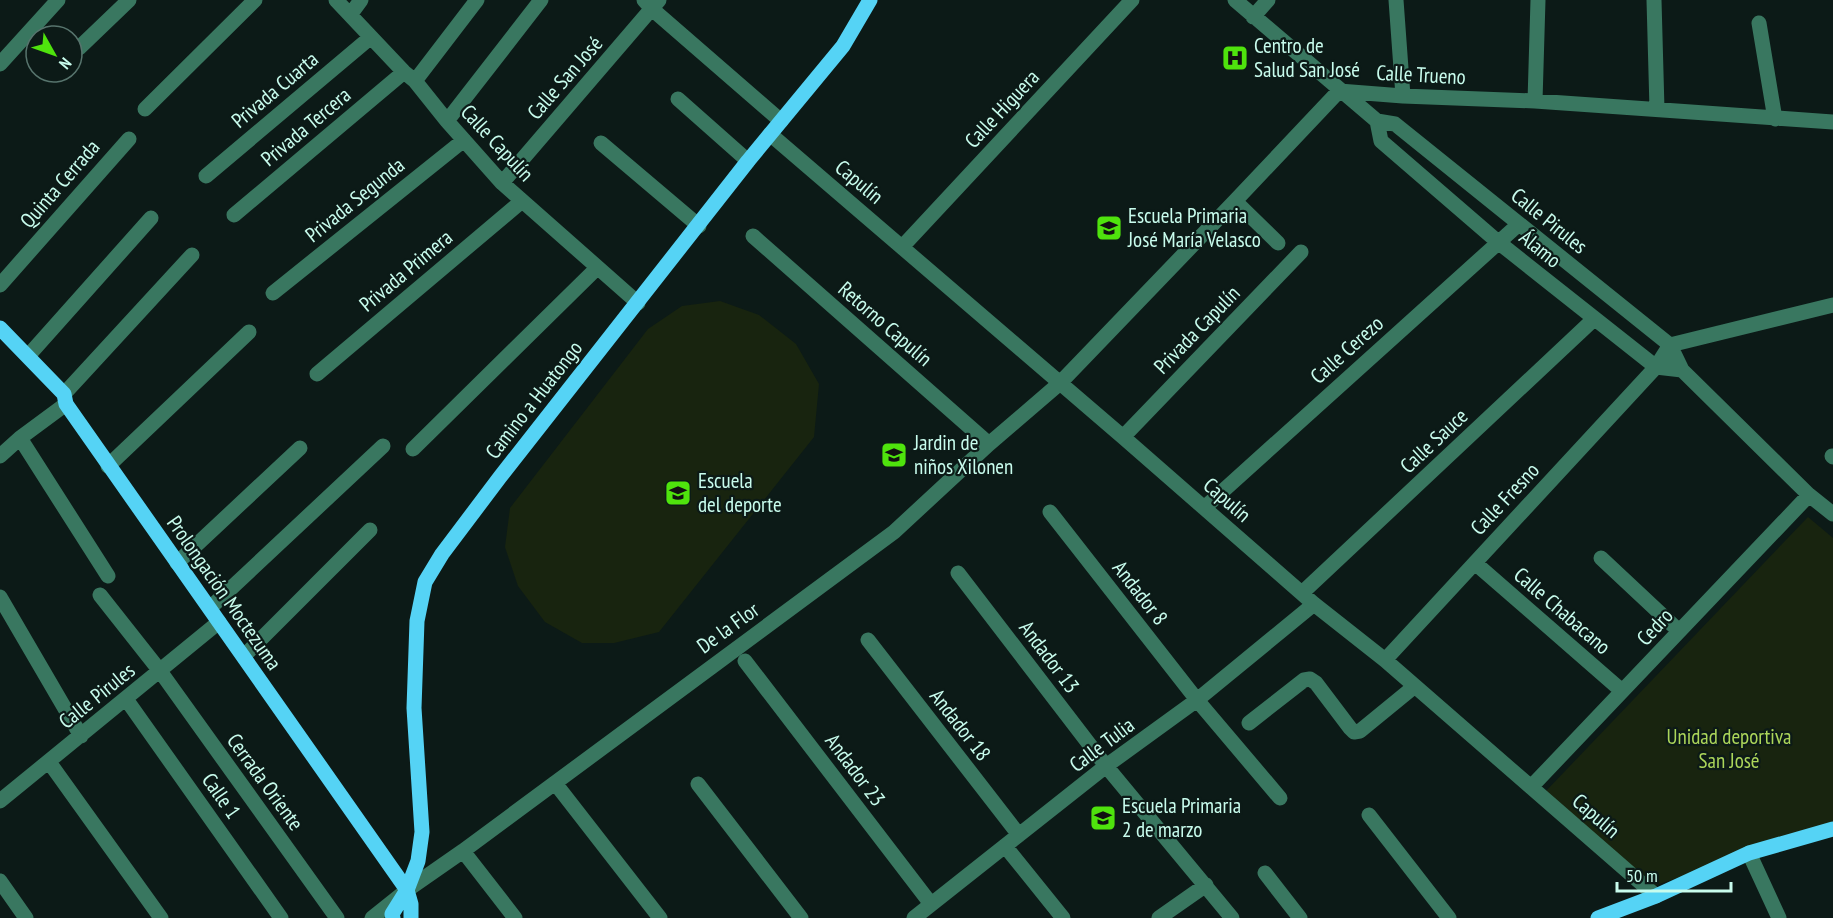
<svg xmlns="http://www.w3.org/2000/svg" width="1833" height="918" font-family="'PT Sans Narrow',sans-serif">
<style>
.green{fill:#18240f}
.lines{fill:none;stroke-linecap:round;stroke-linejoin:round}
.minor{stroke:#397760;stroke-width:15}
.major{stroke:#55d3f5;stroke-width:15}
.labels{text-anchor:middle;stroke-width:4.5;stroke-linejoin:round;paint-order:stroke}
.poi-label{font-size:21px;fill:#c8fced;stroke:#0c1a17;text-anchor:start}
.street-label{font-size:21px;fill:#c8fced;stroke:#0c1a17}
.park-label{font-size:21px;fill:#acd65a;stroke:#0c1a17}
</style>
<rect width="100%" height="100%" fill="#0c1a17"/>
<!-- green -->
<path class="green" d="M720 301 759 315 796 344 819 384 814 437 659 632 614 643H582L545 622 518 586 505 547 510 508 648 329 682 306Z
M1808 517 1833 538V824L1651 887 1546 791Z"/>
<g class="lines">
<!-- minor -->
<path class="minor" d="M336 0 404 72 415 81 447 121 502 183 638 303
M644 0 652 9 781 121
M1235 0 1377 121 1381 141 1498 242 1656 367 1682 370 1809 495 1833 514
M1396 0 1403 96
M1654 0 1657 109
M350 15 361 0
M1253 17 1268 0
M1759 23 1775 119
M79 48 129 0
M0 64 58 0
M415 81 477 0
M678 99 748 161
M1535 101 1538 0
M145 109 255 0
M447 121 541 0
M1377 121 1395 124 1670 345 1682 370
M770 134 1123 437 1314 604 1385 660 1656 896
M601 143 699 226
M206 176 371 37
M502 183 659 0
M1235 201 1278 243
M234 215 404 72
M753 236 989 444
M902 247 1132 0
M0 285 129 139
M273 293 464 140
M1670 345 1833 305
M28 356 151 218
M317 374 522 201
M64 394 192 255
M1123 437 1301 252
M20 438 108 576
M413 449 597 268
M0 456 20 438 66 404
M1832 456 1833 457
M108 466 249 332
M1204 508 1519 224
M1050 512 1197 700 1280 798
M1601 558 1679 631
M177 563 300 448
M1475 563 1622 691
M958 573 1106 766 1232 918
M1302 593 1594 319
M100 595 160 671 337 918
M0 597 81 736
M210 608 383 446
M868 640 1019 835
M244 656 370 530
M1385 660 1656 367 1670 345
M745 661 931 904
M126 699 281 918
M1249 723 1304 680 1310 679 1316 683 1350 728 1354 732 1360 731 1415 686
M49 762 161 918
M555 783 660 918
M698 784 801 918
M1531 787 1809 495
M0 801 219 622
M1369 815 1449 918
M1005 846 1063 918
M463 851 515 918
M1749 853 1779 918
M1265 873 1300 918
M0 881 26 918
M372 918 407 890 463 851 894 532 989 444 1060 383 1235 201 1339 91 1403 96 1535 101 1833 122
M914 918 1106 766 1197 700 1314 604
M1159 918 1206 885"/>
<!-- major -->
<path class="major" d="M0 328 64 394 66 404 407 890 411 904V918
M393 918 392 914 407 890 418 861 422 832 414 708 417 621 425 582 442 554 500 477 748 161 843 46 870 0
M1598 918 1656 896 1749 853 1833 829"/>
</g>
<!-- icons -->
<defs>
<symbol id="hospital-square" viewBox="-11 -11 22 22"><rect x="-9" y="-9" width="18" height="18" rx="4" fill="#4fe30d" stroke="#0c1a17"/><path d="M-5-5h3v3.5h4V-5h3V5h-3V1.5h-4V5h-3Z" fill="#111"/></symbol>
<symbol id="school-square" viewBox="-11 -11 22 22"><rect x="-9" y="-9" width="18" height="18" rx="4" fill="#4fe30d" stroke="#0c1a17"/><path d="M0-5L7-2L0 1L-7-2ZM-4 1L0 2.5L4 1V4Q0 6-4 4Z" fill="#111"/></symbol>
</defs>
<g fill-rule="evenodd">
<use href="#hospital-square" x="1220" y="43" width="30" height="30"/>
<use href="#school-square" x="1094" y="213" width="30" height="30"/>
<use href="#school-square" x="879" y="440" width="30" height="30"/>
<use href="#school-square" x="663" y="478" width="30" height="30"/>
<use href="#school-square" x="1088" y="803" width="30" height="30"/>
</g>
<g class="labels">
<!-- poi labels -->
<g class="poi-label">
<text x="1254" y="53">Centro de<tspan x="1254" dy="24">Salud San José</tspan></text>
<text x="1128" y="223">Escuela Primaria<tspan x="1128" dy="24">José María Velasco</tspan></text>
<text x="914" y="450">Jardin de<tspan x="914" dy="24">niños Xilonen</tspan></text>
<text x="698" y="488">Escuela<tspan x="698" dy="24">del deporte</tspan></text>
<text x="1122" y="813">Escuela Primaria<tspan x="1122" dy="24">2 de marzo</tspan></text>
</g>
<!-- street labels -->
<g class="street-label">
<text transform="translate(1421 75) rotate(3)" y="7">Calle Trueno</text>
<text transform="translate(565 78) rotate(-49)" y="7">Calle San José</text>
<text transform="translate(275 90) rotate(-40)" y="7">Privada Cuarta</text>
<text transform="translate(1002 109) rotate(-47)" y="7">Calle Higuera</text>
<text transform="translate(306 127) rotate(-40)" y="7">Privada Tercera</text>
<text transform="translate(497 143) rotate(47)" y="7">Calle Capulín</text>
<text transform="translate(859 182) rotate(40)" y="7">Capulín</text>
<text transform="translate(60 184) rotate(-49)" y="7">Quinta Cerrada</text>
<text transform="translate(355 200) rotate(-39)" y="7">Privada Segunda</text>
<text transform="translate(1549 221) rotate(39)" y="7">Calle Pirules</text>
<text transform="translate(1540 249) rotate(39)" y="7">Álamo</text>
<text transform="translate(406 271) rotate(-40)" y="7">Privada Primera</text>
<text transform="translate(885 324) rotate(41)" y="7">Retorno Capulín</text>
<text transform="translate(1197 330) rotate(-46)" y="7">Privada Capulín</text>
<text transform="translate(1347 350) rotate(-42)" y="7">Calle Cerezo</text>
<text transform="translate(534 400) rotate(-52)" y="7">Camino a Huatongo</text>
<text transform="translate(1434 441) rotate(-43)" y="7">Calle Sauce</text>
<text transform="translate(1505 499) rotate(-47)" y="7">Calle Fresno</text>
<text transform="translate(1227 500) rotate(41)" y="7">Capulín</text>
<text transform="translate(224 593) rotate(55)" y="7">Prolongación Moctezuma</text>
<text transform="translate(1140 593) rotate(52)" y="7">Andador 8</text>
<text transform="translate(1562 611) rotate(41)" y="7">Calle Chabacano</text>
<text transform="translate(1655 627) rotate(-47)" y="7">Cedro</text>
<text transform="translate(728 628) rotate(-36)" y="7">De la Flor</text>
<text transform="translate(1049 657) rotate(53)" y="7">Andador 13</text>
<text transform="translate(97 696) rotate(-39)" y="7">Calle Pirules</text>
<text transform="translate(960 725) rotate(52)" y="7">Andador 18</text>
<text transform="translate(1102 745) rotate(-37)" y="7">Calle Tulia</text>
<text transform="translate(855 770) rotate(53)" y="7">Andador 23</text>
<text transform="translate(265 782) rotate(54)" y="7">Cerrada Oriente</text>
<text transform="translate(221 796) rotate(55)" y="7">Calle 1</text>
<text transform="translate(1596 816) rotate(41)" y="7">Capulín</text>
</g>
<!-- park labels -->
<g class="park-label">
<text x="1729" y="744">Unidad deportiva<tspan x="1729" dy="24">San José</tspan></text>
</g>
</g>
<!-- north arrow -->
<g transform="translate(54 54) rotate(130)"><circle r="28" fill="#0c1a17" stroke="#57746d" stroke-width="1.5"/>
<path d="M0-4.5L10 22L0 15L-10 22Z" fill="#4fe30d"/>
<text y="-9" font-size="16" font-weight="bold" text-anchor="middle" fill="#c8fced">N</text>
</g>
<!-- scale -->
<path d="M1617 882v9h114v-9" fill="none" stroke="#c8fced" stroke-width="3"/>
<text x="1626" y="882" font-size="18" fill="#c8fced" stroke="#0c1a17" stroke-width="4.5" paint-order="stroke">50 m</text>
</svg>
